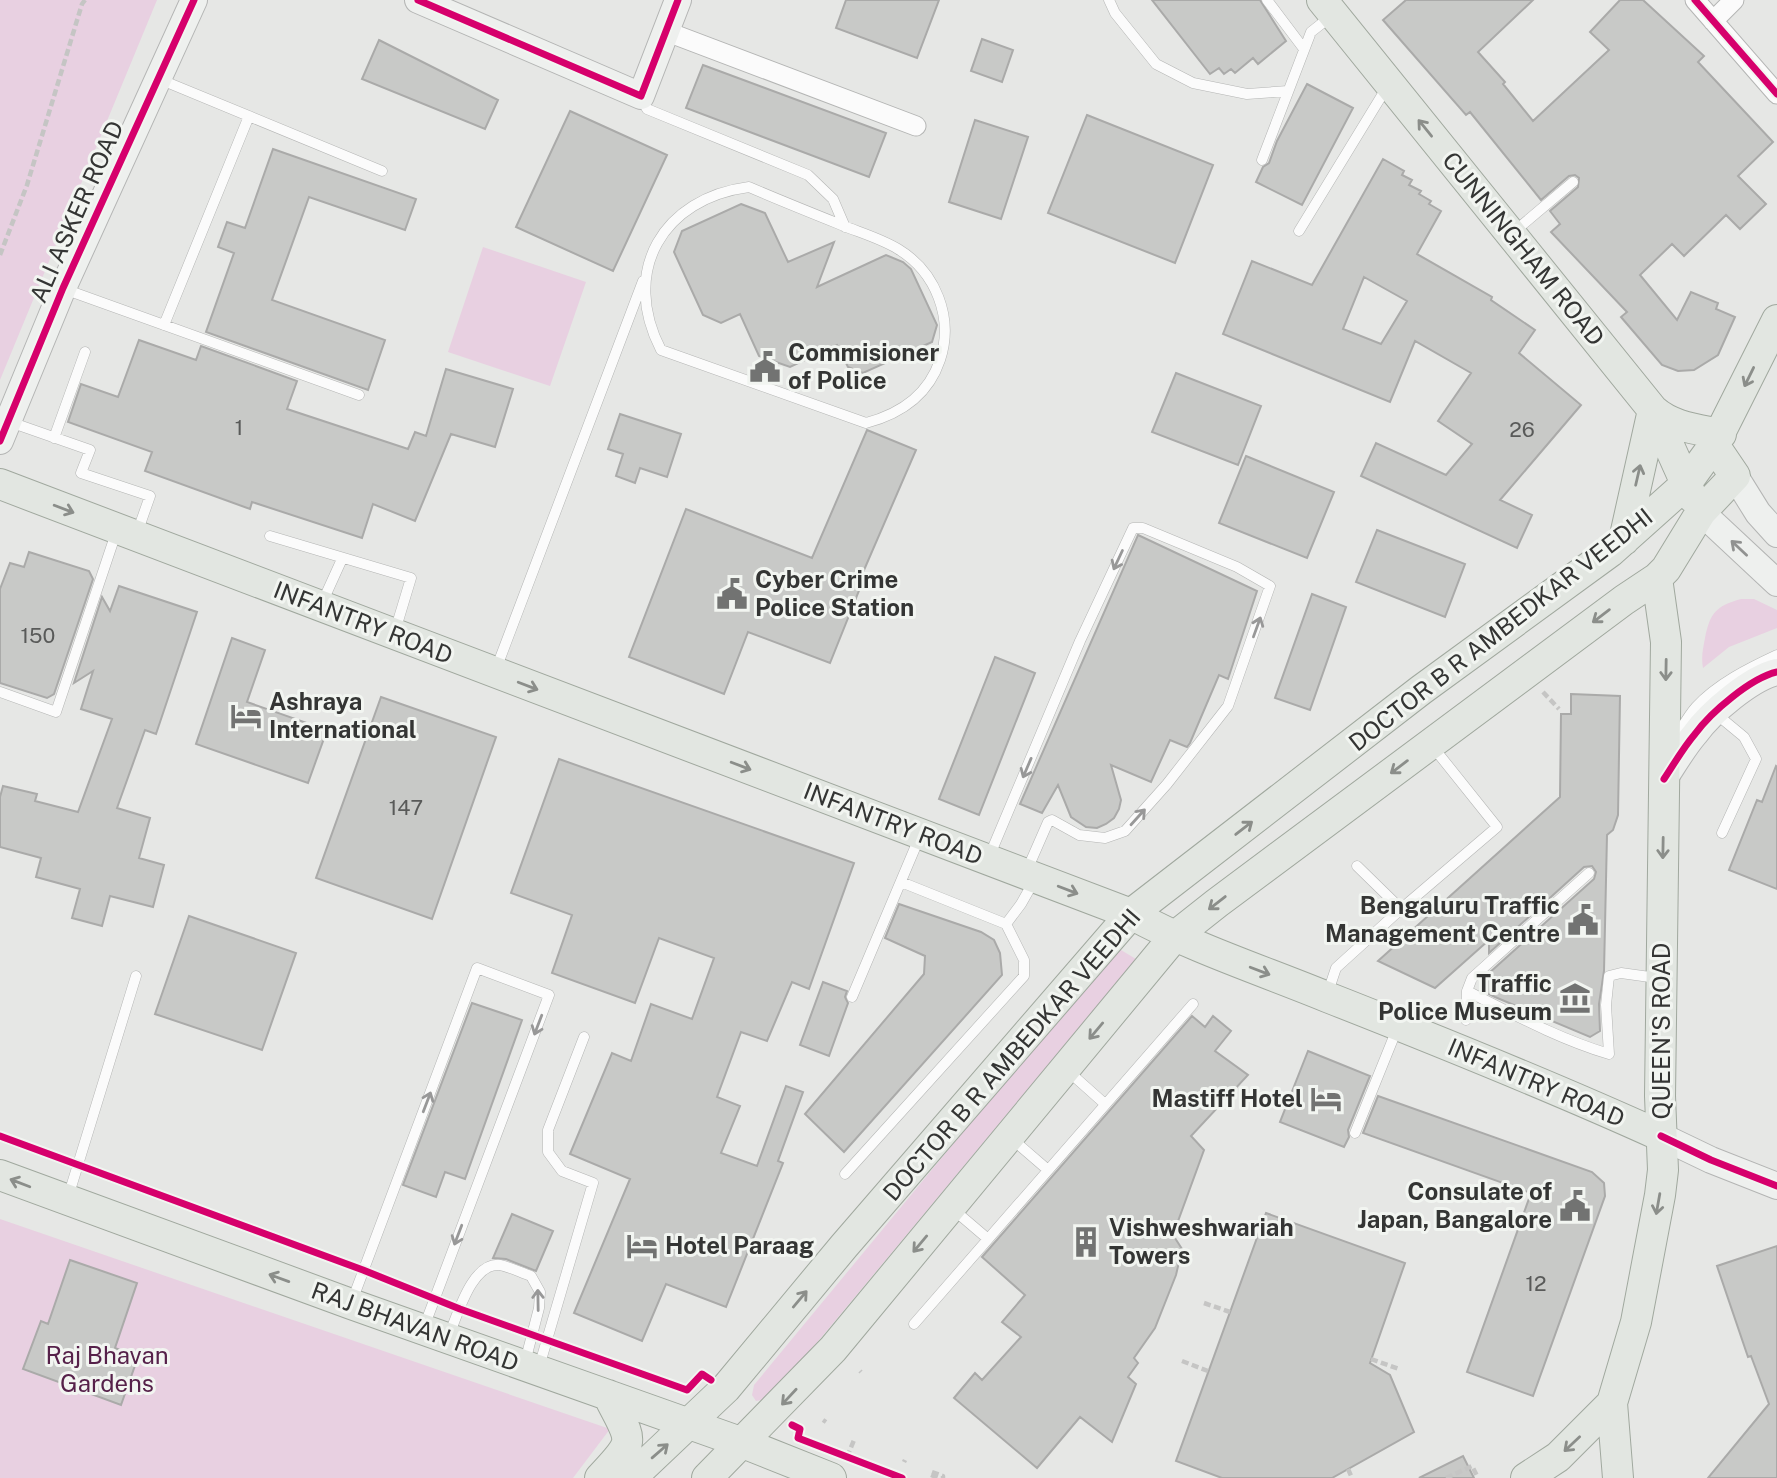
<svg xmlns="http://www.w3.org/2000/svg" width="1777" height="1478" font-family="'Public Sans',sans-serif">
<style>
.green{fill:#e8d0e1}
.building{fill:#c8c9c7;stroke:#aaaaa9;stroke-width:2;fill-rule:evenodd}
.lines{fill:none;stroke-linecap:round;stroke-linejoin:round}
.lane-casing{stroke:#b4b5b4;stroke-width:11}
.street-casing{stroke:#b4b5b4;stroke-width:21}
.secondary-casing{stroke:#b4b5b4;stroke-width:28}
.primary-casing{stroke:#a0a89e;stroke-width:32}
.path{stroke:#c5c5c4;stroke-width:4.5;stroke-dasharray:7 3.5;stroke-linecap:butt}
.lane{stroke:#fbfbfb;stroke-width:10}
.street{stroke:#fbfbfb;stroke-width:19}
.secondary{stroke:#eef0ee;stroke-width:26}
.primary{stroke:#e2e6e1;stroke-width:30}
.cycleway-casing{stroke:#f2f5f1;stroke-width:11}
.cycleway{stroke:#d6006c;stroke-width:7}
.oneway{stroke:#8b8e8a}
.oneway2{stroke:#919291}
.oneway3{stroke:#989898}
.labels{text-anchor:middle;stroke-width:6;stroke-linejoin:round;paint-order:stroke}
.number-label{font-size:21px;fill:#595a59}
.street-label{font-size:24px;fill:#343534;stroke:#f2f5f1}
.poi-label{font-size:24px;font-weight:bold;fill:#343534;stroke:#f2f5f1;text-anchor:start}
.park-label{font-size:24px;fill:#56214a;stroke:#f2f5f1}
</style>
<rect width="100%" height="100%" fill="#e6e7e5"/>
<!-- green -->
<path class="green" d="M0 0H157L0 380Z
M483 247 586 282 550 386 448 352Z
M1741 599H1754L1777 610V628L1729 647 1703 668C1701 657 1703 649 1705 638 1710 613 1716 606 1741 599Z
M1116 947 1136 959 770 1399 756 1401 752 1395 754 1385Z
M0 1219 610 1429 573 1478H0Z"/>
<!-- building -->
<path class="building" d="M846 0H939L917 58 836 28Z
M1152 0H1260L1286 41 1258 64 1253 58 1235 73 1231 69 1224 74 1219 68 1210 74Z
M1406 0H1533L1478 52 1505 82 1503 84 1533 121 1609 50 1590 32 1620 0H1643L1704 56 1698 62 1773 142 1738 176 1766 204 1740 229 1726 215 1684 256 1672 244 1640 275 1677 320 1691 292 1718 303 1716 309 1735 317 1718 355 1694 370 1678 371 1662 365 1621 317 1627 312 1551 232 1560 224 1550 211 1578 187 1579 178 1575 175 1569 176 1541 200 1470 112 1466 115 1383 20Z
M982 39 1013 50 1002 82 971 71Z
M379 40 498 100 485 129 362 79Z
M703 65 886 133 869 177 686 108Z
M1307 84 1353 108 1302 205 1256 182 1263 167 1269 163 1277 141Z
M570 111 667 155 613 271 516 227Z
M1087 115 1213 165 1175 263 1048 213Z
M975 120 1028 137 1001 219 949 202Z
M273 149 416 199 405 230 309 197 272 300 385 340 368 390 206 332 234 253 218 247 227 222 245 228Z
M1383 159 1404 171 1402 175 1412 180 1409 185 1421 191 1419 194 1431 201 1429 204 1441 211 1417 254 1492 297 1491 300 1535 330 1519 353 1581 405 1500 500 1532 515 1517 548 1361 476 1376 443 1446 475 1472 444 1438 421 1471 373 1415 341 1390 402 1223 334 1252 261 1312 285ZM1364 277 1407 301 1381 344 1343 329Z
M741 204 765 213 788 262 834 242 817 287 886 255 903 262 911 269 937 325 932 342 863 373 848 367 837 345 790 367 759 356 740 314 721 323 703 315 674 252 682 231Z
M139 340 196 360 201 346 297 381 287 409 408 449 415 432 426 436 446 369 513 389 495 447 451 434 415 521 373 504 362 538 252 502 250 509 145 471 152 452 68 422 81 384 118 397Z
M1176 373 1261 406 1238 465 1152 432Z
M620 414 681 434 667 477 640 468 635 483 616 476 623 454 608 449Z
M867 430 916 450 861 577 864 578 830 663 748 632 724 694 629 657 686 509 812 558Z
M1246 456 1334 492 1307 558 1219 523Z
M1377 530 1465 564 1445 617 1356 582Z
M1138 535 1257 591 1228 679 1219 675 1190 743 1187 747 1170 740 1151 782 1111 765 1121 800 1119 809 1114 818 1106 824 1097 828 1086 827 1071 817 1058 785 1042 813 1020 804Z
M29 552 89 571 93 579 54 694 47 698 0 683V589L10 563 24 567Z
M119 586 197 612 156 734 145 730 117 808 150 818 139 858 164 865 153 907 110 896 102 926 72 918 80 889 36 877 41 858 0 847V797L3 786 37 794 35 801 78 812 112 719 81 709 93 671 74 683 102 597 110 611Z
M1312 594 1346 607 1310 710 1275 698Z
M232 638 265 650 247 702 327 730 308 783 196 744Z
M995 657 1035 673 979 815 939 799Z
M1571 694 1620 696 1618 815 1613 830 1607 835 1604 971 1599 1004 1600 1031 1590 1037 1495 997 1489 994 1488 987V974L1594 879 1596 872 1592 866 1584 867 1489 953V940L1435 988 1378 961 1560 797 1561 714H1571Z
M381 697 496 737 432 919 316 878Z
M559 759 854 863 809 989 792 982 767 1041 741 1032 717 1097 740 1106 721 1153 757 1166 786 1086 803 1092 778 1161 783 1163 726 1307 666 1284 642 1341 574 1313 630 1179 570 1154 612 1053 631 1061 651 1004 692 1019 714 958 659 938 635 1003 552 973 572 915 511 893Z
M1776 766 1777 767V889L1729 870 1757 800 1762 802Z
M899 904 981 932 994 940 1000 953 1002 975 844 1152 805 1114 924 974 925 956 885 938Z
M189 916 296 953 262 1050 155 1014Z
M823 982 847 991 845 997 848 1003 829 1056 800 1045Z
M472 1003 522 1020 465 1179 445 1172 436 1197 403 1185Z
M1192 1016 1205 1027 1213 1016 1231 1031 1215 1051 1248 1075 1191 1136 1204 1150 1173 1235 1182 1249 1176 1275 1155 1328 1134 1358 1138 1363 1128 1377 1136 1384 1112 1442 1080 1417 1037 1468 954 1398 975 1373 982 1380 1021 1337 1002 1322 1025 1295 982 1257Z
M1308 1051 1370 1076 1348 1130 1349 1137 1344 1147 1280 1122Z
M1378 1096 1592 1172 1604 1183 1605 1196 1533 1396 1467 1372 1531 1193 1363 1133Z
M1266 1213 1405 1263 1370 1363 1390 1375 1414 1432 1332 1478H1222L1176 1461Z
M512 1214 553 1231 536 1271 506 1259 493 1258Z
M1777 1246V1478H1708L1769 1404 1751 1356 1748 1357 1717 1266Z
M70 1260 137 1283 115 1348 138 1357 121 1405 23 1369 41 1321 48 1324Z
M1463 1456 1474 1478H1419Z"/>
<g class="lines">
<defs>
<path id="lane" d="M1109 0 1115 13 1156 64 1193 83 1247 94 1288 91
M1267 0 1304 49
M159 79 382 171
M641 97 647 109 808 175 833 199 845 227
M1262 160 1311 32 1330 17
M749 187C779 200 809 212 839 224 858 232 880 238 898 249 936 272 954 318 940 360 928 396 900 414 866 423L661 350C620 271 663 198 749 187Z
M1299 231 1387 87
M1515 231 1573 182
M64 289 359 395
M164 325 249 116
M10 422 90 450 81 473 150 496 137 533
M54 438 85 352
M270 536 411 578 395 631
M322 603 342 559
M496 669 643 281
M0 692 56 712 116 533
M1715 713 1744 737 1756 759 1722 833
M1674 740C1681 729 1688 716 1696 707 1717 684 1749 668 1777 655
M989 857 1080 641 1133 528H1143L1237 567 1270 586 1228 706 1167 784 1125 831 1105 838 1079 835 1052 820 1048 822 1027 870
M1357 866 1401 909
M1006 924 1021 904 1034 881
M1467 991C1513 1014 1559 1039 1609 1054L1606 1005 1609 976 1621 973 1657 978
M1327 995 1336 968 1401 909 1497 827 1433 747
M852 997 920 836
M1466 1020 1467 991 1472 978 1589 873
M1068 1071 1105 1104
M1355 1133 1397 1029
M1012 1139 1048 1170
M845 1174 1024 976V960L1006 924 901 882
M68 1197 136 976
M954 1210 988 1239
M352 1301 477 968 549 995 424 1327
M914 1324 1193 1004
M449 1335C458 1314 472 1262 500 1265 510 1267 522 1273 531 1276L540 1292 539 1308 525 1362
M539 1367 593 1183 562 1171 548 1152V1130L584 1037"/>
<path id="street" d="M1695 0 1777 94
M1713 21 1734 0
M665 31 916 126"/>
<path id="secondary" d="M418 0 641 96 678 0
M0 441 63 288 194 0
M1735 476 1758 513 1777 534
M1701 512 1777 583
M1664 779C1674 764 1683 748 1695 734 1711 712 1751 678 1777 672
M1661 1136 1711 1160 1777 1186"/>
<path id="primary" d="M1322 0 1653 410 1692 497
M1653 410C1672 427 1696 429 1721 434
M0 484 1131 914C1193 948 1261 970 1327 997 1439 1041 1551 1086 1661 1136
M1624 540 1653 410
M0 1175 351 1304 743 1443 831 1478
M600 1478C638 1438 632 1443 608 1395
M631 1478 726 1388 844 1246 1131 914 1421 690 1610 552 1685 485 1714 445 1777 320
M707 1478 833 1349 1174 937 1217 903 1624 600 1657 578 1666 569 1701 512 1735 476 1714 445
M1526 1478 1558 1457 1612 1403
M1618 1478 1612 1403 1636 1322 1660 1195 1663 1170 1660 1096 1666 642 1657 578"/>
</defs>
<!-- lane casing -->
<use href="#lane" class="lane-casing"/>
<!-- street casing -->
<use href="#street" class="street-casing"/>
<!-- secondary casing -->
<use href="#secondary" class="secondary-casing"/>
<!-- primary casing -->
<use href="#primary" class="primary-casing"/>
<!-- path -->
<path class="path" d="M0 255 27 185 82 4 85 0
M1543 692 1559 709
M1204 1303 1230 1312
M1371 1359 1399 1369
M1182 1361 1208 1371
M860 1371 861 1372
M823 1420 826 1422
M847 1457 854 1440
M904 1462 905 1460
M1348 1469 1352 1478
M932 1472 943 1476V1478
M931 1475 939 1478
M1446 1478 1472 1466 1478 1478"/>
<!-- lane -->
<use href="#lane" class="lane"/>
<!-- street -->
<use href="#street" class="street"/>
<!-- secondary -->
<use href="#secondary" class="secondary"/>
<!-- primary -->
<use href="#primary" class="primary"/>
<defs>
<path id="cycleway" d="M418 0 641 96 678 0
M1695 0 1777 94
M0 441 63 288 194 0
M1664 779C1674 764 1683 748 1695 734 1711 712 1751 678 1777 672
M0 1136 363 1270 460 1309 687 1390 702 1374 711 1380
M1661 1136 1711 1160 1777 1186
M792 1425 800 1429 798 1438 902 1478"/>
</defs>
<!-- cycleway casing -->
<use href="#cycleway" class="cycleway-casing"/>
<!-- cycleway -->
<use href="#cycleway" class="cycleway"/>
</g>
<!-- one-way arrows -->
<defs><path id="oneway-shaft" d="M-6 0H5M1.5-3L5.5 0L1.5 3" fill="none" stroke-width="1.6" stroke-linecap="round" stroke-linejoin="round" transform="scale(1.75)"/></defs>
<g class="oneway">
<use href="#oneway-shaft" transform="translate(1425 128) rotate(-129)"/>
<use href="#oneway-shaft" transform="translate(1749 377) rotate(116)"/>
<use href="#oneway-shaft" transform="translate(1638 475) rotate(-77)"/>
<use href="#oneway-shaft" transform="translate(64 509) rotate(21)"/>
<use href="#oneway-shaft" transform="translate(1601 616) rotate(143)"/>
<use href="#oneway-shaft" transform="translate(1666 670) rotate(91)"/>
<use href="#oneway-shaft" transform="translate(528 686) rotate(21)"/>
<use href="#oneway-shaft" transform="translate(741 766) rotate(21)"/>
<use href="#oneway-shaft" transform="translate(1399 767) rotate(143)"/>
<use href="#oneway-shaft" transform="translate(1244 828) rotate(-38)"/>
<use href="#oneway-shaft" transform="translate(1663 848) rotate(91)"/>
<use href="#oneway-shaft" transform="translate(1068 890) rotate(21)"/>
<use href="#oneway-shaft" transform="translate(1217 903) rotate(142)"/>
<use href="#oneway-shaft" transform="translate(1260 971) rotate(21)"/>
<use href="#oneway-shaft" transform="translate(1096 1031) rotate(130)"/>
<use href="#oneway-shaft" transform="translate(20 1183) rotate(-159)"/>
<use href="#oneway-shaft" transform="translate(1658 1204) rotate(100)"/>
<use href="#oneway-shaft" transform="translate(920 1244) rotate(130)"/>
<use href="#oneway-shaft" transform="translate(279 1278) rotate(-160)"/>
<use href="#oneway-shaft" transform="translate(800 1299) rotate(-50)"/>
<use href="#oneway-shaft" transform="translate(789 1397) rotate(133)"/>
<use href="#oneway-shaft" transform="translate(1572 1444) rotate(137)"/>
<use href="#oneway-shaft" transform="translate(660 1451) rotate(-41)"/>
</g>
<use class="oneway2" href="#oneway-shaft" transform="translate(1739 548) rotate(-137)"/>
<g class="oneway3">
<use href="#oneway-shaft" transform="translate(1118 560) rotate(115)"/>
<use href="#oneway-shaft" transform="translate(1257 627) rotate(-70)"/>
<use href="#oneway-shaft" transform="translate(1027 768) rotate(113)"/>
<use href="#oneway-shaft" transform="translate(1138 817) rotate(-48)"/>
<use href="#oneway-shaft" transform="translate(538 1025) rotate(111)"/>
<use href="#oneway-shaft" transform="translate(427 1102) rotate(-69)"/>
<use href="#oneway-shaft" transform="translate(458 1235) rotate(111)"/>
<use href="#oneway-shaft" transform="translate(538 1300) rotate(-91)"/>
</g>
<!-- icons -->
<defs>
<symbol id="civic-bare" viewBox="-9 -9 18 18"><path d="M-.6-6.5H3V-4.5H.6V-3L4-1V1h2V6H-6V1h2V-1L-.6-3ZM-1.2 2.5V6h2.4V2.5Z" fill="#727372" stroke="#f2f5f1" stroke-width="2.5" paint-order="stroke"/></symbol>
<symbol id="hotel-bare" viewBox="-9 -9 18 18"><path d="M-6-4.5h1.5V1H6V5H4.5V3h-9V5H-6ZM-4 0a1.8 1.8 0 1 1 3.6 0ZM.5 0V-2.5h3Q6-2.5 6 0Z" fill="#727372" stroke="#f2f5f1" stroke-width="2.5" paint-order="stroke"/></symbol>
<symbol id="museum-bare" viewBox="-9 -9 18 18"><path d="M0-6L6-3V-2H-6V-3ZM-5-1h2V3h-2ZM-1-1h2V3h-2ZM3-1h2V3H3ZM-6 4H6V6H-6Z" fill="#727372" stroke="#f2f5f1" stroke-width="2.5" paint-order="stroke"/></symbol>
<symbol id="building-bare" viewBox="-9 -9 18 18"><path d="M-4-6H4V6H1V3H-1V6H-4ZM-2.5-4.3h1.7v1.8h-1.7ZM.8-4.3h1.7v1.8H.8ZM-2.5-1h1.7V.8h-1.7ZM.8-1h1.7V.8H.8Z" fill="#727372" stroke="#f2f5f1" stroke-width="2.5" paint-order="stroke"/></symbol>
</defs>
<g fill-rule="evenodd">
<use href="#civic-bare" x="743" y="345" width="44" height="44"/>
<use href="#civic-bare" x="710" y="572" width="44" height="44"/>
<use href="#hotel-bare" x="224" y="694" width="44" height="44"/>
<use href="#civic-bare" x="1561" y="898" width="44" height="44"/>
<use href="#museum-bare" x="1553" y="976" width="44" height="44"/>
<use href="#hotel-bare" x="1304" y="1077" width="44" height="44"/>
<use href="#civic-bare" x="1553" y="1184" width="44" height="44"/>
<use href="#building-bare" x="1064" y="1220" width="44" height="44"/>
<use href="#hotel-bare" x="620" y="1224" width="44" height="44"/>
</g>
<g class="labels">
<!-- number labels -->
<g class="number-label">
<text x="239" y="435">1</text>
<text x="1522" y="437">26</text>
<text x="38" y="643">150</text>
<text x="406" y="815">147</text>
<text x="1536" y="1291">12</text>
</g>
<!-- street labels -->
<g class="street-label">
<text transform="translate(77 212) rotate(-66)" y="8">ALI ASKER ROAD</text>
<text transform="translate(1523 249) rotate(51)" y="8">CUNNINGHAM ROAD</text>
<text transform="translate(363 623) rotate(21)" y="8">INFANTRY ROAD</text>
<text transform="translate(1501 630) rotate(-38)" y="8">DOCTOR B R AMBEDKAR VEEDHI</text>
<text transform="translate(893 824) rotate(21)" y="8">INFANTRY ROAD</text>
<text transform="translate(1662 1031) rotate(-90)" y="8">QUEEN'S ROAD</text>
<text transform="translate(1012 1055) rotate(-49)" y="8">DOCTOR B R AMBEDKAR VEEDHI</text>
<text transform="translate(1536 1083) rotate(23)" y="8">INFANTRY ROAD</text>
<text transform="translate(415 1327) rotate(20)" y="8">RAJ BHAVAN ROAD</text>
</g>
<!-- poi labels -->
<g class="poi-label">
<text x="788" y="361">Commisioner<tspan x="788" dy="28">of Police</tspan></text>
<text x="755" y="588">Cyber Crime<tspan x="755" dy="28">Police Station</tspan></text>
<text x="269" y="710">Ashraya<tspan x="269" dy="28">International</tspan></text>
<text x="1560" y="914" text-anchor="end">Bengaluru Traffic<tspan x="1560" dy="28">Management Centre</tspan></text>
<text x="1552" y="992" text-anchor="end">Traffic<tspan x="1552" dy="28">Police Museum</tspan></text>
<text x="1303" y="1107" text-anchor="end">Mastiff Hotel</text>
<text x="1552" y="1200" text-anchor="end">Consulate of<tspan x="1552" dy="28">Japan, Bangalore</tspan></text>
<text x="1109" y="1236">Vishweshwariah<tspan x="1109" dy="28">Towers</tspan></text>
<text x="665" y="1254">Hotel Paraag</text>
</g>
<!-- park labels -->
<g class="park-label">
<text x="107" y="1364">Raj Bhavan<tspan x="107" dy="28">Gardens</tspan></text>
</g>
</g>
</svg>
